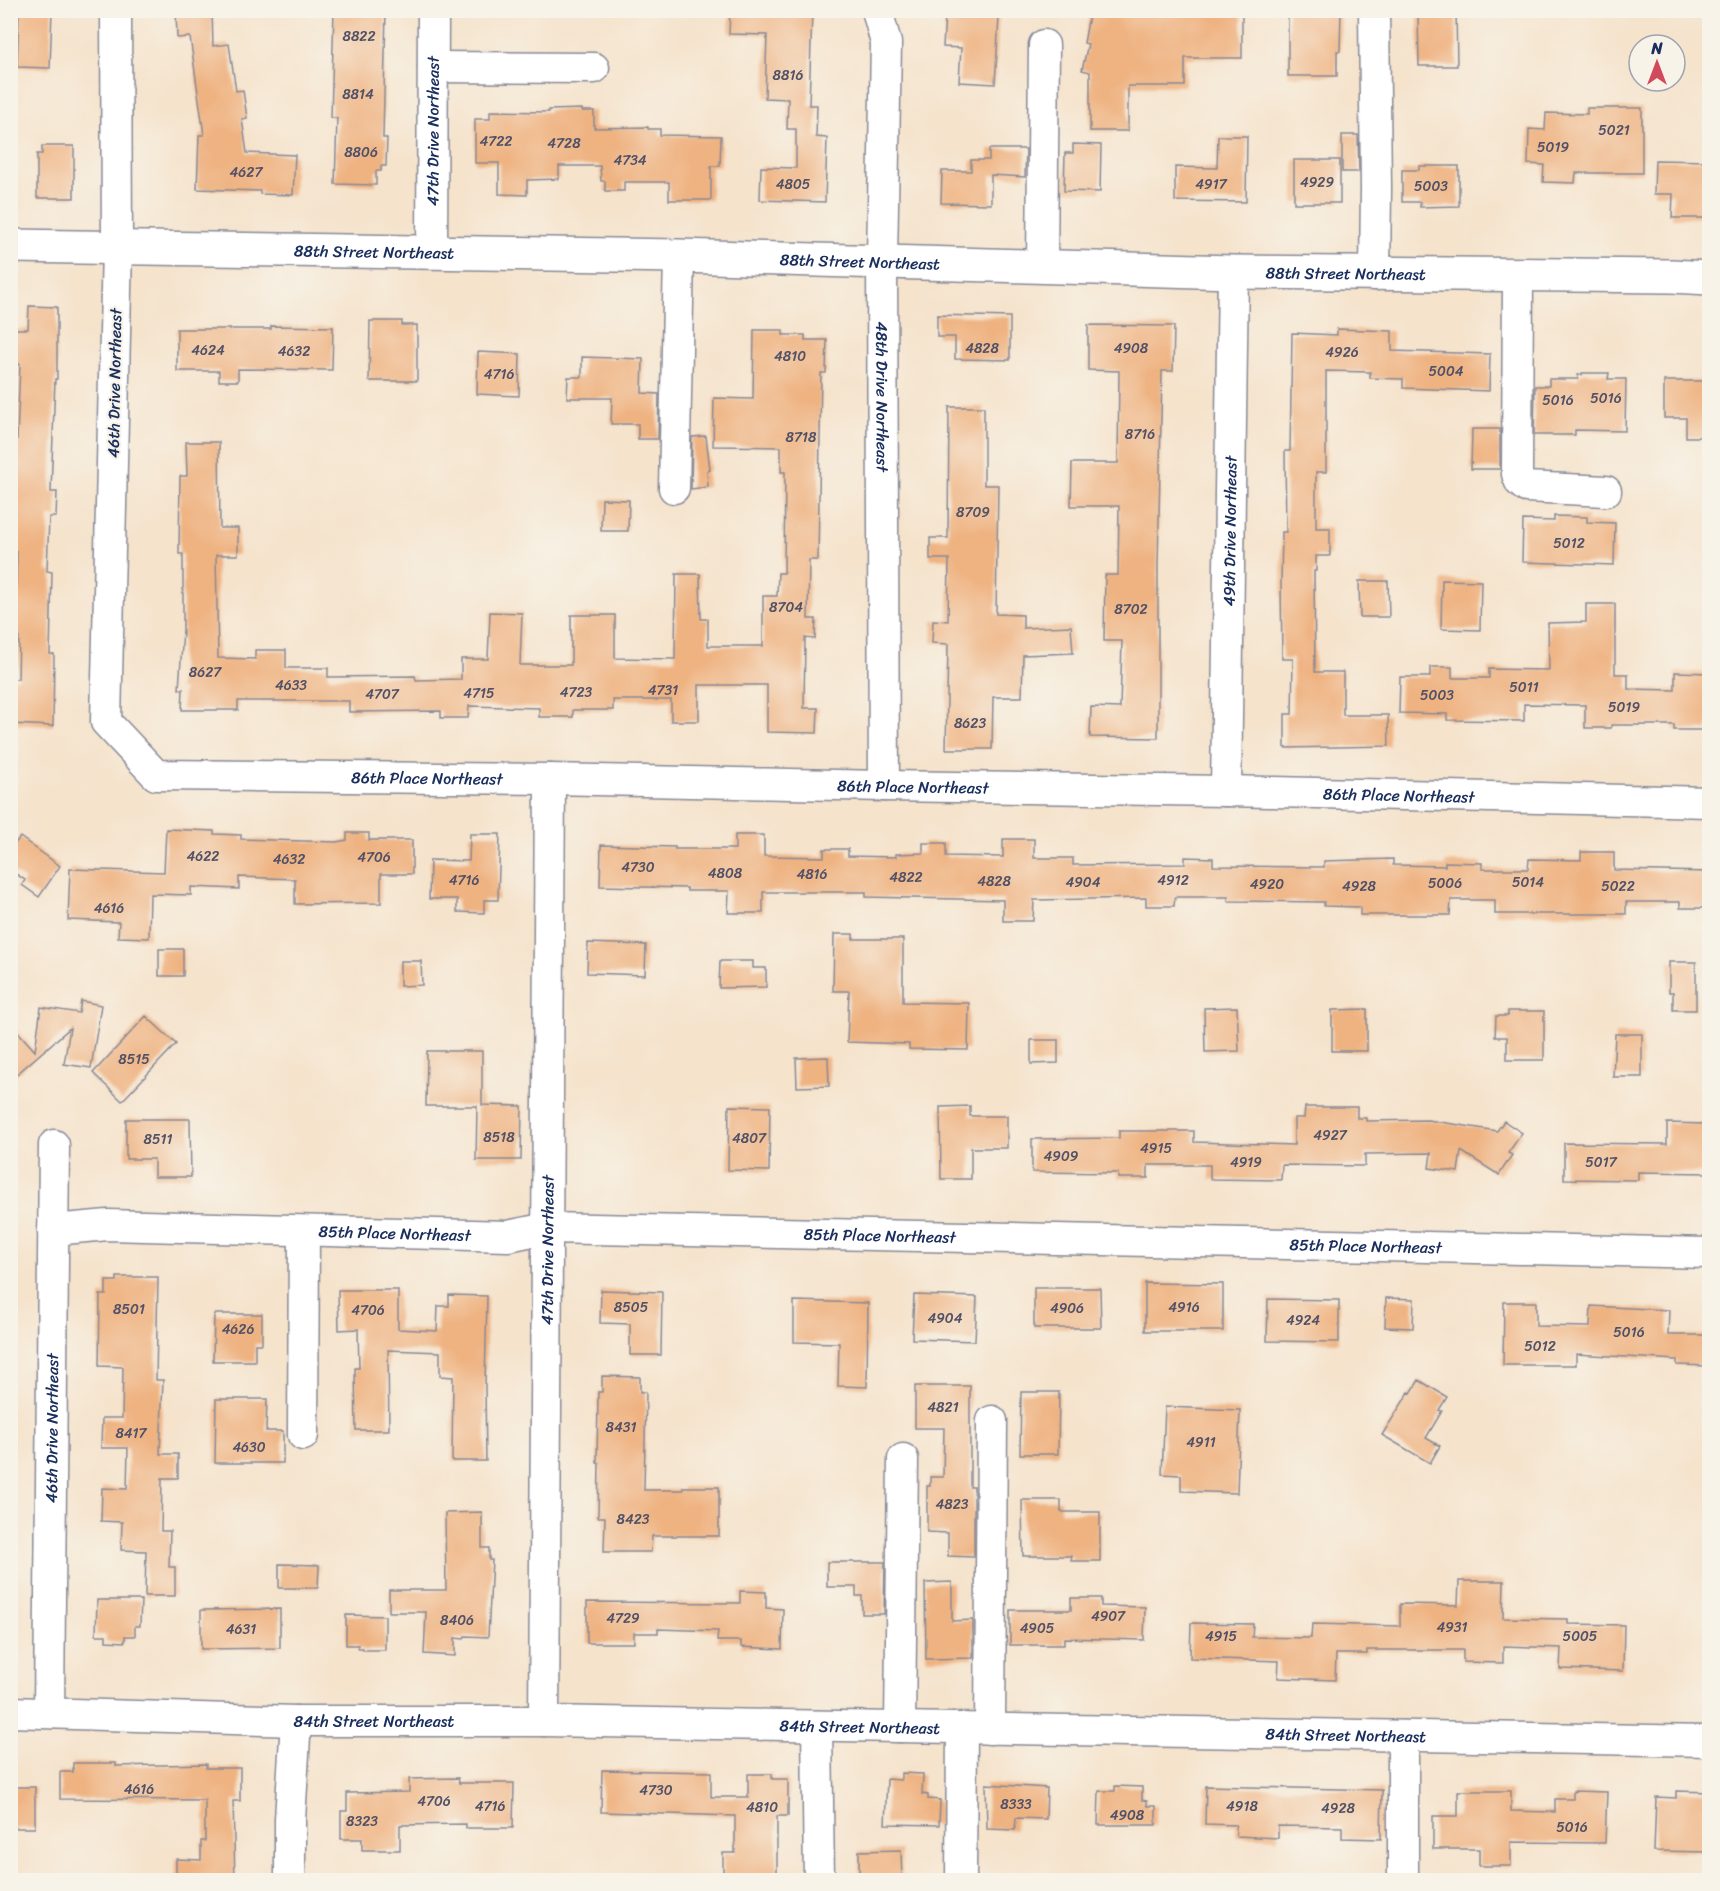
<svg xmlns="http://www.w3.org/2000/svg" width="1720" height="1891" font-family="Sriracha,sans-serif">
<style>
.building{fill:#efb382}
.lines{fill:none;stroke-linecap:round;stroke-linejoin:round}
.minor-casing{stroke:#888995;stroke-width:33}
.major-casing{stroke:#888995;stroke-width:36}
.minor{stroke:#fff;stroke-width:30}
.major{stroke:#fff;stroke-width:33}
.labels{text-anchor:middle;stroke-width:4.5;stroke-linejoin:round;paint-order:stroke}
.number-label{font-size:14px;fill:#505067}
.street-label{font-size:16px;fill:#1b2f5e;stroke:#f7f3e8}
</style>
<rect width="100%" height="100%" fill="#f7f3e8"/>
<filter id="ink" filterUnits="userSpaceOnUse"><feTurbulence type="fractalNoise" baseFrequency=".0167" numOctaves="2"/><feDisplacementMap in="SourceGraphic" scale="12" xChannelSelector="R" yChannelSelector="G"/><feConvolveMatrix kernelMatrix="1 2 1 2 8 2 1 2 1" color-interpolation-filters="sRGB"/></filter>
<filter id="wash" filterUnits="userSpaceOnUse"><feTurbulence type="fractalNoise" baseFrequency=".008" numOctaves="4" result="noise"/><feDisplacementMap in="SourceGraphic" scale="24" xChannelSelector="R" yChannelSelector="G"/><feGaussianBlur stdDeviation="1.35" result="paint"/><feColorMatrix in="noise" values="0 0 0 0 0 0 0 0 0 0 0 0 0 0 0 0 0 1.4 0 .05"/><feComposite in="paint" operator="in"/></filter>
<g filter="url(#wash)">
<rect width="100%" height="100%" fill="#f5e3cc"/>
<g id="blocks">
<!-- building -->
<path class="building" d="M19 10H52L50 68 17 67Z
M176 10H212L213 46 229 44 236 91 243 90 247 118 242 119 247 153 295 155 293 195 260 194V191L197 189 199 135H204L190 37 177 38Z
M334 10H386L383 138H387L386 166H381V171H376V185L335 184 337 118H331Z
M730 10H812L809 105H817L816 137 827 138 825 202 760 200 761 167 796 168V129H787L788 99 765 98 767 35 729 34Z
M1090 10H1242V58H1185V86H1128V131H1090V72L1082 70 1088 44 1084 43Z
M1288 10H1341L1340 51H1337V76H1288Z
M1418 10H1456L1457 66H1419Z
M945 14 999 17 995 84 959 82 961 48 943 47Z
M1587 108H1642V173H1576L1575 183 1543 182 1544 165 1528 164 1529 129 1545 130 1546 113 1587 114Z
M582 109V111H594V128L648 127V129H660V135L721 136 720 166H711V200H669V182H624V191H605V181H601L600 166H559V179L527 180V195L499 194V163H475V119H490V111L549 112V110Z
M1342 135H1358L1359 172H1342Z
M1218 136H1247L1246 202 1175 201V167L1217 168Z
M1073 144 1101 145 1100 192 1064 191 1065 153H1073Z
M42 146H74V198H37V154H42Z
M989 149H1026L1025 177 991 175V204L941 203 942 171H971V160H989Z
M1294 160H1340V203H1294Z
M1655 160 1710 161 1709 218H1672L1673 194H1654Z
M1419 166H1459V206L1420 207V202H1402V170H1419Z
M29 306 57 307V379H55L51 492H57L56 517H49L47 571 52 572 50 654H54L53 726 10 724V679H18L19 635H16V625H10V593L16 594 17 552 11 551 14 463H10V439H17L20 364 10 363V329H28Z
M937 315 1010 317V360L955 359V337H937Z
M370 321H402V325H417V381H369Z
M1088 325 1174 326 1173 371H1162L1158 567V738L1090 737 1091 707 1120 708 1122 641H1104L1105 575H1118L1119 506H1071L1072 463H1118L1119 371 1088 370Z
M271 326 333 327 332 370 238 369V381H219V371H177V329H271Z
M1337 329 1392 331V351L1490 354 1489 391 1403 388V379L1370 378V372L1326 371V472H1316V528H1330V556H1316V571H1314L1315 672H1343V715H1388L1389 746 1285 748V714H1292L1293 659H1282L1281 583 1282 532H1286L1285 451H1290L1292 333 1337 335Z
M754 330H783V335H805V340H827L826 373H821L818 560H809L808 619H816L815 639 805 638 804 708H818L817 733 767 732V685H699V721H671V700H613V710H573V717H539V708L469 706 468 718H441V711L349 712V701H238V710H182L183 689H179L183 630V554H179L180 476H187L186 442H219L220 528H238V555H216L218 658 255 659V650H286V668H328V677L415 676 416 680 461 679V659H488L490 612 522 613 520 665H571V615H615V658L675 659 676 574H700L701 619H708V646H763V596H777L778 573H784L785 472H781V447L713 446 714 398 753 399Z
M478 352 520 354 519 396 477 394Z
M582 357 643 359 642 393 659 394 658 439H638V424H611L612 398H567L568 377H582Z
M1582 373H1609L1608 379H1626L1625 431 1575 430V435H1534L1535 386H1549V379H1578V375H1582Z
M1664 381H1709L1708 437H1686V418H1664Z
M949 407H984V485H998L996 614 1023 615V628L1071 626 1073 653 1023 655 1022 697H993L992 749H946L948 644 932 643 933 620 948 621 949 559H930V538H948Z
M1472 429H1500V469H1471Z
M706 436 710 470 707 471 708 487 691 489 692 437Z
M602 499 629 500 628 531H601Z
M1554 516 1587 517V522L1615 523 1614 565 1522 562 1523 520 1554 521Z
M1442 580 1481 581 1480 630 1441 629Z
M1359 581H1388L1389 617H1360Z
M1586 604H1615V674H1628V689L1675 690V672L1710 673 1708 730H1674V725H1611V728H1585V705L1524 704V721L1447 720V714L1399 713 1400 677H1430V667H1452V678H1489V669L1549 670 1548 623 1586 622Z
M166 829 214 831V834L241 835V839L336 842 347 840V833H369V840H412V874H381V903L295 904V879L239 877V889L191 887V895L150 894 149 938 118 937 119 922 68 920 70 869 164 872Z
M470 834H500L498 900H484V913L457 912V899H429L430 860 469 861Z
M735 835H764V856L824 857V849H848V856L896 857V854L923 853V843H946V856L1003 857V839H1034V858H1073V865L1185 864V857L1213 858V866L1324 867V861L1393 859V865L1445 866V862L1482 863V869H1528L1529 859 1581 860V852H1614V870L1710 872V908H1680V902H1626V914H1495V900H1451L1450 915H1360V907L1324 906V902L1228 901V897H1175L1174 906H1146V898L1034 900 1033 921H1003V900L866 897V892H763V913H728L729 891H687V888L600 886 601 845 675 847V849H735Z
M20 837 60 866 39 897 22 885 25 880 10 870V850Z
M834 934H853V939H903V1002L969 1003 968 1050 909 1049V1044L847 1042 849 991H833Z
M588 943 646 945 645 975 587 973Z
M159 949H183V976H159Z
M400 961H421L422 985 400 986Z
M720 961H753V968H766V987L719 988Z
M1669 962H1696V1010H1673V992H1669Z
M81 1001 101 1005 91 1068 64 1064 70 1028 10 1080V1023L35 1051 41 1007 79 1013Z
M1237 1007 1239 1051 1205 1052 1204 1008Z
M1367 1009V1051H1332V1010Z
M1508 1011H1544V1060H1507V1037H1495L1496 1016H1508Z
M146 1016 176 1044 122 1101 93 1073Z
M1615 1034H1642V1077H1613Z
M1031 1040H1058V1063L1031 1064Z
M427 1051H482V1105L522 1106 521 1160H476L477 1106H426Z
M828 1057 829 1086 797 1087 796 1058Z
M729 1106 770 1107 769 1171 728 1170Z
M970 1106V1116H1007V1148H971V1179H941L940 1107Z
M1305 1107H1357V1118H1366V1121L1428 1120 1497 1131 1504 1121 1522 1133 1508 1153 1512 1155 1499 1175 1461 1151 1458 1172 1429 1168 1431 1153 1365 1154V1166L1282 1165 1281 1180 1210 1179V1165H1148V1178H1118V1173L1032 1172V1139L1119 1138V1131H1194V1142L1294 1145V1118H1304Z
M126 1119H190L191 1177H154V1159H126Z
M1667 1123 1706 1124 1705 1136H1710V1173L1638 1172V1180L1564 1179V1143L1667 1144Z
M117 1277H158L156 1380H163L160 1454H178V1478H162L161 1531H170L169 1567H175V1596H145L146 1551 121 1550 122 1522 101 1521 102 1488 127 1489 128 1448H101L102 1418H122L123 1367 99 1366 100 1295H106V1281H117Z
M1145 1283 1223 1284V1331H1145Z
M1034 1288H1100L1101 1328H1034Z
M338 1290H398V1329L437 1331 438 1306H449V1295L487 1296 485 1385 486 1461H452L453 1377 440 1376V1352L388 1350 389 1430H356L355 1368H359L358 1329 339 1330Z
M601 1290 662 1292 661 1355H630V1324L600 1323Z
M914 1295 977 1297 975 1341 912 1339Z
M1386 1298 1414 1299 1413 1328 1385 1327Z
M1268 1299 1339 1300V1342L1267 1341Z
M794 1301 868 1303 867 1387 838 1386 839 1343 794 1342Z
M1504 1302H1536V1326L1590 1327 1591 1306 1669 1310 1668 1335H1710V1366L1677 1365V1360L1576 1354V1365H1503Z
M214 1314H262V1344H255V1361H213Z
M602 1376 640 1377V1392H646L644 1490H683V1487H719V1536H652L651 1552H604L605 1517H598L599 1463H597L598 1392H602Z
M1419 1380 1447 1397 1439 1410 1442 1411 1426 1438 1440 1446 1430 1463 1382 1435 1409 1392 1411 1393Z
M915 1386H970V1487H974V1557L948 1556V1533L927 1532V1486H930V1477H943L944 1428H915Z
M1021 1392H1059L1058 1454H1020Z
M216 1399H267L266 1431H283V1463H215Z
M1165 1407 1240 1410 1237 1493 1181 1491V1475L1162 1474Z
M1022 1500H1061V1512H1100V1561H1071L1072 1556H1023Z
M482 1512V1548H489V1560H492L488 1637 465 1636 464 1639 455 1638V1656L424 1654 426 1612H389V1590H446L445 1513Z
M827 1562H885L884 1614H862V1596H856V1587H827Z
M279 1564 319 1565 318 1588H279Z
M1459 1581H1504L1503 1618 1568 1619V1624L1624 1625 1623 1671 1560 1669 1561 1648 1503 1646V1663L1463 1662V1650H1367V1654H1336L1335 1680 1278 1678 1279 1661 1190 1658 1191 1623 1253 1624 1252 1637 1311 1638 1312 1624 1400 1626V1604L1458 1605Z
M952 1582V1621L973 1620V1658L926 1659 925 1583Z
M740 1591 766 1592V1608L783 1609 782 1649 741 1647V1641H717L718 1631 658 1629V1633H634V1643H587V1602L740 1603Z
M1071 1598H1101V1606L1145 1607 1144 1640 1064 1638V1645H1010V1610H1071Z
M97 1600H141L140 1626H135V1636H125V1642L106 1641V1635H96Z
M280 1609V1648L201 1649V1610Z
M346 1615 385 1616V1650H363V1648H358V1645H346Z
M73 1763H116V1766L206 1764V1768H240V1801H233L235 1881H176V1859L201 1860V1841H205V1800L60 1799V1772H73Z
M602 1770 711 1772V1797H748V1774H772V1779H788V1816H777V1881H723V1853H735V1816L601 1812Z
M901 1773 923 1774 922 1794 928 1795V1799L940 1800 939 1825 885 1824 887 1779 901 1780Z
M458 1778 459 1783H514L513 1828H466V1824L400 1825V1850H362V1839H341V1811H347V1793L409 1792V1779Z
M986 1784 1047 1788 1046 1819 1016 1818 1015 1830 987 1829Z
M1115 1786 1142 1787V1800L1147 1801V1806H1156V1825H1098L1099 1791H1115Z
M1206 1786 1382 1790 1381 1839 1342 1838V1827L1278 1826V1838L1236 1836V1825L1205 1824Z
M10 1787H35V1828H10Z
M1458 1791H1511V1811L1555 1812V1799H1573V1791L1607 1792 1605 1843 1511 1842V1866H1479V1849H1433V1816H1458Z
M1676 1791 1710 1792V1852L1654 1851 1656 1797 1676 1798Z
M901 1850 902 1881H859V1851Z"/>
</g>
</g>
<g filter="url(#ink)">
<use href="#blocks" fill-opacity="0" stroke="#888995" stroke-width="1.5"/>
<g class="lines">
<defs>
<g id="minor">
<path id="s1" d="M116 10 117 247 106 722 156 775 550 779 884 786 1226 791 1710 802"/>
<path id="s2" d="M877 10 886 43 882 260 884 786"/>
<path d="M1374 10 1376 188 1375 275"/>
<path d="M433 67 594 68"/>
<path id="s3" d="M432 251 433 10"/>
<path d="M1042 266 1044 45"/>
<path d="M1518 275 1517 474 1520 482 1526 487 1606 491"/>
<path d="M674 488 679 256"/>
<path id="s4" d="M1226 791 1233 272"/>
<path id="s5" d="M53 1230 108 1225 508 1236 547 1228 1709 1253"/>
<path d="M303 1435 304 1231"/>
<path id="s6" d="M10 1712 296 1721H544L1710 1741"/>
<path id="s7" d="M49 1712 54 1145"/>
<path id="s8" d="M544 1721 550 779"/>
<path d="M817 1726 819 1880"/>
<path d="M900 1727 903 1459"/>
<path d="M990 1729 992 1421"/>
<path d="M290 1880V1819L296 1721"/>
<path d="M961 1880 962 1728"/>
<path d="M1403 1880V1736"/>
</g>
<g id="major">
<path id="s9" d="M10 246 679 256 1233 272 1671 276 1710 278"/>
</g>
</defs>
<!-- minor casing -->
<use href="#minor" class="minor-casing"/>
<!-- major casing -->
<use href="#major" class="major-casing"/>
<!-- minor -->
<use href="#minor" class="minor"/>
<!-- major -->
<use href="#major" class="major"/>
</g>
</g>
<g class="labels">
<!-- number labels -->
<g class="number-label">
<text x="359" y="41">8822</text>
<text x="788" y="80">8816</text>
<text x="358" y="99">8814</text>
<text x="1614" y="135">5021</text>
<text x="496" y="146">4722</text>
<text x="564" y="148">4728</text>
<text x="1553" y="152">5019</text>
<text x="361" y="157">8806</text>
<text x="630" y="165">4734</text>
<text x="246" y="177">4627</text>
<text x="1317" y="187">4929</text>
<text x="793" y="189">4805</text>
<text x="1211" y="189">4917</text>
<text x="1431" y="191">5003</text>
<text x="982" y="353">4828</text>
<text x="1131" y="353">4908</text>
<text x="208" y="355">4624</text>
<text x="294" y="356">4632</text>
<text x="1342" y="357">4926</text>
<text x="790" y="361">4810</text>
<text x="1446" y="376">5004</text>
<text x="499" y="379">4716</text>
<text x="1606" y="403">5016</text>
<text x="1558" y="405">5016</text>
<text x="1140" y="439">8716</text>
<text x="801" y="442">8718</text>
<text x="973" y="517">8709</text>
<text x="1569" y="548">5012</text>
<text x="786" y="612">8704</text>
<text x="1131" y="614">8702</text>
<text x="205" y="677">8627</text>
<text x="291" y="690">4633</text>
<text x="1524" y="692">5011</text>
<text x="663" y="695">4731</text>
<text x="576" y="697">4723</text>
<text x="479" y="698">4715</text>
<text x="382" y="699">4707</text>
<text x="1437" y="700">5003</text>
<text x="1624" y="712">5019</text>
<text x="970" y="728">8623</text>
<text x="203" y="861">4622</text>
<text x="374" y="862">4706</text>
<text x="289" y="864">4632</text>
<text x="638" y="872">4730</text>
<text x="725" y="878">4808</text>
<text x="812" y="879">4816</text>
<text x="906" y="882">4822</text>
<text x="464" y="885">4716</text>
<text x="1173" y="885">4912</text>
<text x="994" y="886">4828</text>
<text x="1083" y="887">4904</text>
<text x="1528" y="887">5014</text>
<text x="1445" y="888">5006</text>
<text x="1267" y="889">4920</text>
<text x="1359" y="891">4928</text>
<text x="1618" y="891">5022</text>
<text x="109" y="913">4616</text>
<text x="134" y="1064">8515</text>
<text x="1330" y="1140">4927</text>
<text x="499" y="1142">8518</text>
<text x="749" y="1143">4807</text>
<text x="158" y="1144">8511</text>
<text x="1156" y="1153">4915</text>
<text x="1061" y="1161">4909</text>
<text x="1246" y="1167">4919</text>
<text x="1601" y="1167">5017</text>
<text x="631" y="1312">8505</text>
<text x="1184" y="1312">4916</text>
<text x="1067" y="1313">4906</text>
<text x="129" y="1314">8501</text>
<text x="368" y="1315">4706</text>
<text x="945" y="1323">4904</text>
<text x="1303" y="1325">4924</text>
<text x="238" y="1334">4626</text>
<text x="1629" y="1337">5016</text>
<text x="1540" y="1351">5012</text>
<text x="943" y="1412">4821</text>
<text x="621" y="1432">8431</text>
<text x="131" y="1438">8417</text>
<text x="1201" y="1447">4911</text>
<text x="249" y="1452">4630</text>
<text x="952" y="1509">4823</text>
<text x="633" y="1524">8423</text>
<text x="1108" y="1621">4907</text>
<text x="623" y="1623">4729</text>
<text x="457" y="1625">8406</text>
<text x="1452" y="1632">4931</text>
<text x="1037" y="1633">4905</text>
<text x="241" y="1634">4631</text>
<text x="1221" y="1641">4915</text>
<text x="1580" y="1641">5005</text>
<text x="139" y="1794">4616</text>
<text x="656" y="1795">4730</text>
<text x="434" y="1806">4706</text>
<text x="1016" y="1809">8333</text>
<text x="490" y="1811">4716</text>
<text x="1242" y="1811">4918</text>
<text x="762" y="1812">4810</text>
<text x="1338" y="1813">4928</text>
<text x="1127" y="1820">4908</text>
<text x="362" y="1826">8323</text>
<text x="1572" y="1832">5016</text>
</g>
<!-- street labels -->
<g class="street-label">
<text dy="6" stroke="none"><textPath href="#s3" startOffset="120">47th Drive Northeast</textPath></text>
<text dy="6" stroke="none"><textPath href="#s9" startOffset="364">88th Street Northeast</textPath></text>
<text dy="6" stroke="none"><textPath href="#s9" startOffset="850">88th Street Northeast</textPath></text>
<text dy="6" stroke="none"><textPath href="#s9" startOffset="1336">88th Street Northeast</textPath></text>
<text transform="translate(114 383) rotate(-89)" y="6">46th Drive Northeast</text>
<text dy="6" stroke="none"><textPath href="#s2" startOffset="388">48th Drive Northeast</textPath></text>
<text dy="6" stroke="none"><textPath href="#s4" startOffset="260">49th Drive Northeast</textPath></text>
<text dy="6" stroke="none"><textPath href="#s1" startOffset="1056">86th Place Northeast</textPath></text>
<text dy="6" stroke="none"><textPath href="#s1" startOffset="1542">86th Place Northeast</textPath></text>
<text dy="6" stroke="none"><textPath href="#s1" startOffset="2028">86th Place Northeast</textPath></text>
<text dy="6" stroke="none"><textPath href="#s5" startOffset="342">85th Place Northeast</textPath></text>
<text dy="6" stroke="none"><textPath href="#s5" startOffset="828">85th Place Northeast</textPath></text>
<text dy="6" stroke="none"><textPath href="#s5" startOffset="1314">85th Place Northeast</textPath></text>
<text dy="6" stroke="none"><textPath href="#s8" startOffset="471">47th Drive Northeast</textPath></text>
<text dy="6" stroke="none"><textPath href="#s7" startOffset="284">46th Drive Northeast</textPath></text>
<text dy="6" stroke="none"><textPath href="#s6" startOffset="364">84th Street Northeast</textPath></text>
<text dy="6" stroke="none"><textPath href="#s6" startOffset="850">84th Street Northeast</textPath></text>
<text dy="6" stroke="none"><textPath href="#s6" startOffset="1336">84th Street Northeast</textPath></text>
</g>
</g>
<!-- margin -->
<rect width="1720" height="1891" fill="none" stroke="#f7f3e8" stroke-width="36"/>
<!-- north arrow -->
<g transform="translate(1657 63)"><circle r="28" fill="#f7f3e8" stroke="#9fa5b1" stroke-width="1.5"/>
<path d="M0-4.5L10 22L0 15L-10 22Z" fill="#d1495b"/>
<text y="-9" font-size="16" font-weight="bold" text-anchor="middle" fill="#1b2f5e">N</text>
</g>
</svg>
